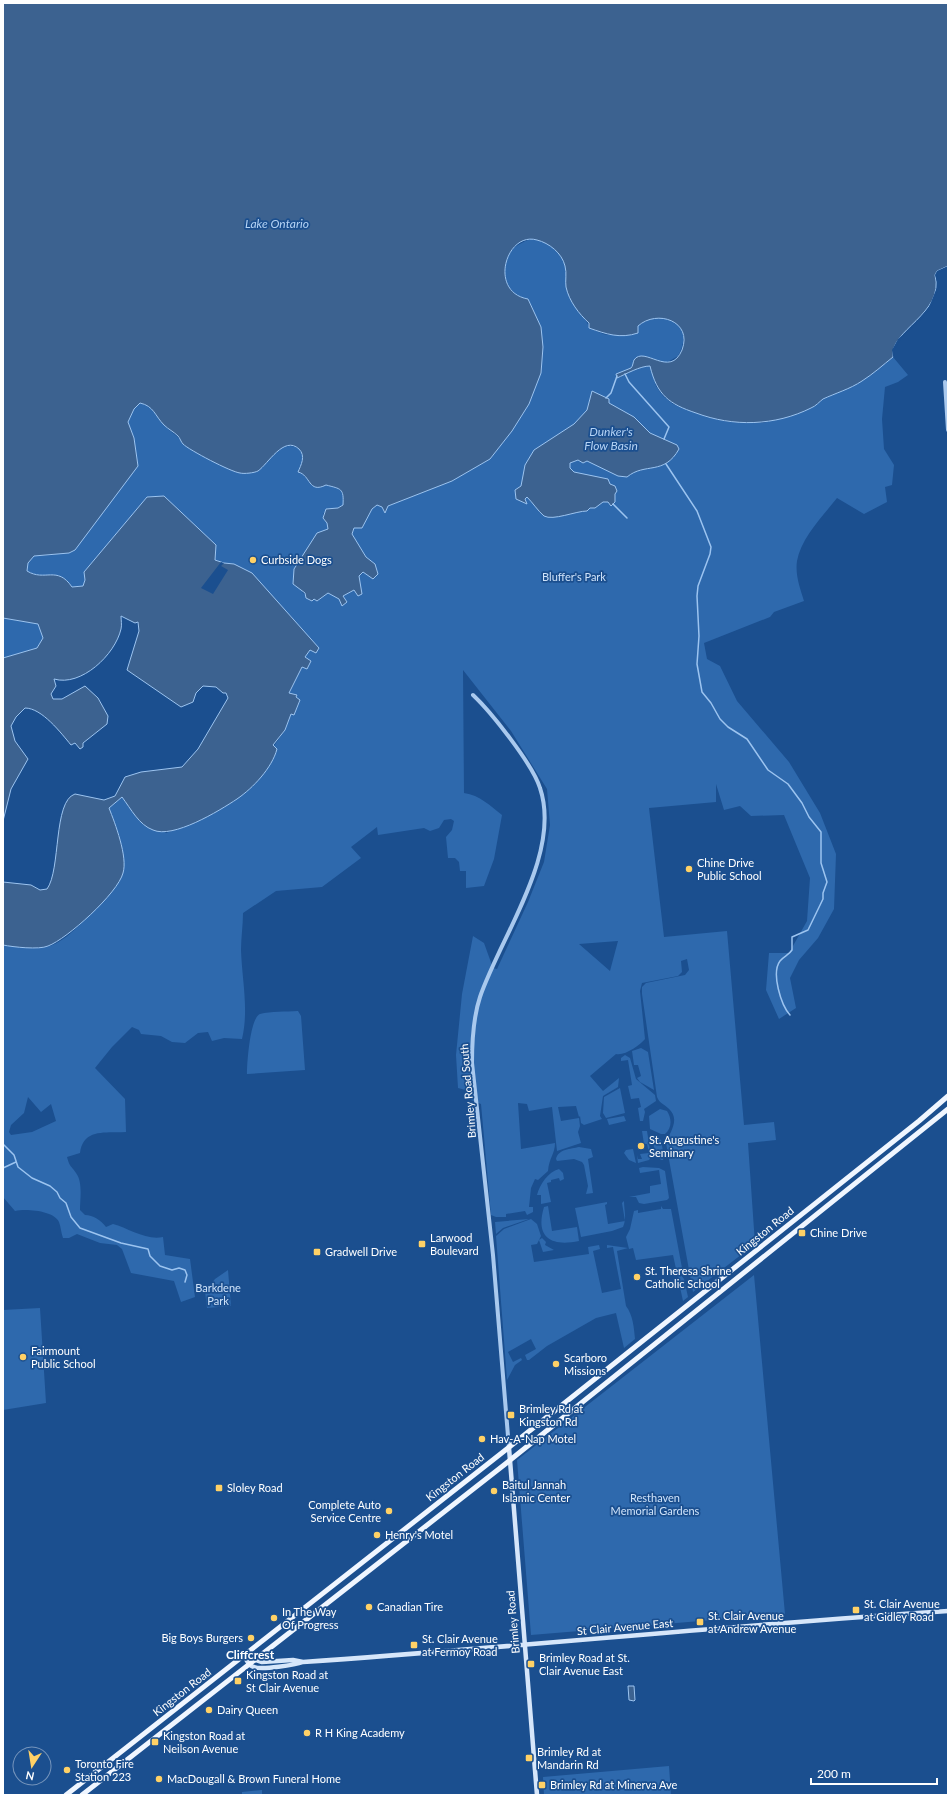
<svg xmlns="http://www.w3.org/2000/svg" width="951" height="1798" font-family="Lato,sans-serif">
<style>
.green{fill:#2e69ad;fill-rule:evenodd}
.water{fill:#3c6290;stroke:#9cc4f0}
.pier{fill:#1b4f8f}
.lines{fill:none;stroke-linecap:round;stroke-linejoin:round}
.stream{stroke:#9cc4f0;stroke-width:1.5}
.tertiary{stroke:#a9c9ee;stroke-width:4}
.secondary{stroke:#d6e6fa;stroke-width:4.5}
.primary{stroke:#f0f6ff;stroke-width:5}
.poi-dot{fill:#ffd166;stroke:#1b4f8f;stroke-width:1.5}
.labels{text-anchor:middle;stroke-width:3.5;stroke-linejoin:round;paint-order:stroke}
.poi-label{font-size:11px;fill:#fff;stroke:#1b4f8f;text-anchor:start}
.park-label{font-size:11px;fill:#cfe3fa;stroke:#1b4f8f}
.street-label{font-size:11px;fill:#fff;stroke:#1b4f8f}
.water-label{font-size:12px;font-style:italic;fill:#b5d3f5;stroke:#1b4f8f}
.neighbourhood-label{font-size:12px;font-weight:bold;fill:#fff;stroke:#1b4f8f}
</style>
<rect width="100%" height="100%" fill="#1b4f8f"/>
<!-- green -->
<path class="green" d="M530 239C545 239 562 251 565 266 568 281 565 286 573 302 576 311 589 321 589 328 595 330 603 335 609 335 631 335 661 301 680 327 686 336 683 347 678 356L666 363 645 356 635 359 631 368 616 374 620 377C626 372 644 366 650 366L656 386 663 396 673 404 706 417 729 422 763 423 812 408 822 400 862 381 893 357 908 375 898 382 885 387 882 419 884 449 894 465 892 485 885 487 887 502 864 514 837 498C823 516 801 538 797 561 795 575 800 588 804 601L774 612 770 617 704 643 707 659 720 666 737 701 789 762 820 813 836 854 834 909 818 938 799 960 790 978 796 1008 779 1019 766 990 769 953H789L807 921 810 878 784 815 751 816 740 806 724 810 716 784V802L649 808 664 937 727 931 744 1125 774 1122 776 1140 748 1143 755 1244 693 1292 666 1143C670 1132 681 1119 668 1108 663 1103 660 1104 657 1097L642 994V987L646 983 685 975 689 970 687 959 681 961 682 972 678 976 642 983 640 991 645 1039C640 1045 625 1056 616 1054L590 1076 603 1091 619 1078 618 1087 603 1096 600 1116 602 1119 584 1125 581 1123 580 1116 579 1117 576 1106 558 1107 561 1121 579 1118 580 1126 578 1132 581 1143 557 1151 552 1107 529 1111 527 1104 518 1103 521 1149 555 1143C555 1154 549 1158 548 1171L538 1180 535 1179 531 1188 529 1207H533V1212L527 1215 525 1211 506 1214V1217H496L491 1215 481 1104 471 1100 469 1091 458 1088 456 1055 462 994 473 936 484 943 493 968 497 969 528 902 544 862 550 825 547 789 511 731 463 670 464 793C480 795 490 806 502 815L494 859 484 886 466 888V871H460L459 862 455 858H448L446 837 452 830 454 821 451 819 444 820 439 828 430 831 424 828 378 835 377 827 351 847 361 858 322 887 276 891 243 913C243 925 241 938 241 950 242 980 249 1010 242 1039L224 1038 212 1041 208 1032 198 1033 185 1043 172 1042 161 1036 141 1034 139 1030 132 1027 112 1047 95 1068 125 1099 126 1132C106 1133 83 1128 80 1153L67 1157C70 1168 71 1165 76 1173 83 1182 80 1199 80 1210L85 1215C93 1215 101 1220 106 1227L113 1224C128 1228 147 1241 163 1237L165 1255 190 1259 195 1297 181 1302 174 1281 131 1273 122 1249 117 1245 100 1243 77 1234 69 1238H63C61 1233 61 1227 59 1222 55 1211 26 1208 15 1211L3 1197V945C16 947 33 950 46 947 73 942 107 893 123 872L120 837 109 808 122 797 166 833 196 822 237 799 285 730 291 714 294 715 300 701 296 697 297 695 289 693 302 667 307 668 311 661 305 657 310 649 319 648 298 626 291 616 234 564 224 563 215 560V555L163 496 147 497 84 572 85 580 83 586 72 587C57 565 45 582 27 571L28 563 34 556 54 555 134 438 128 422 134 409 140 403C153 406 155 415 163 424 170 432 178 435 184 445L257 472C264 465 271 455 280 449 289 443 304 446 302 460 302 464 300 468 298 472L302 473 305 477 319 488 326 485C341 489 344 488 343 505L338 508 327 509 323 514V518L327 523 328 529 323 532 302 592 312 601 314 599 318 601 328 593 347 602 343 596 360 587 359 576 375 564 366 557 352 534 354 528H362L372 509 377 505 382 507 385 513 388 506 452 481 490 459 512 431 529 404 541 327 528 299C506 295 499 271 510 253 514 246 523 242 530 239ZM618 941 610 971 579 944ZM28 1097 41 1112 51 1104 56 1121 32 1132 11 1135 9 1132 11 1125 24 1113Z
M3 618 38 624 43 638 37 648 3 658Z
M298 1011 301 1016 305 1070 247 1074C247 1063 250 1018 260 1014 271 1011 286 1012 298 1011Z
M641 1048 648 1052 654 1090 640 1082 637 1078 641 1076 638 1065H634L632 1051Z
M625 1055 630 1058 636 1079 655 1095 656 1101 644 1109 645 1112 643 1121H640L638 1108 641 1107 639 1098 631 1099 628 1086 632 1085 628 1060 621 1061V1058Z
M620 1088 625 1113 606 1118 603 1113 604 1097Z
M660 1109 667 1111C672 1119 672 1128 665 1134H661L650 1129 649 1116Z
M624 1116 626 1121 609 1125 607 1119Z
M642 1131H647L651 1157 649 1160 638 1163 637 1155 638 1159H642L640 1154 649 1153 647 1144H644Z
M653 1135 661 1140 664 1157 663 1160H661L655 1153 652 1136Z
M579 1147 591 1149 593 1157 588 1159 593 1193 586 1194 588 1186 584 1165 582 1162 574 1159 557 1161 556 1159C558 1149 571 1149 579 1147Z
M633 1149 636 1163 629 1160 624 1153 626 1150Z
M643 1167 659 1168 665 1171 669 1198 667 1200 644 1204 639 1203 636 1197H629L650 1193V1186L661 1184 659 1170 640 1173 639 1168Z
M559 1169 563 1173 564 1179 560 1181 559 1178 551 1180V1182L547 1183 551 1202 541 1204V1195H537C540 1184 548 1172 559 1169Z
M624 1201C624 1210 627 1218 623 1227L612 1231 581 1237 575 1208 607 1202V1204L605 1205 608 1224 625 1221 622 1203Z
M548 1206 552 1231 577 1227 579 1241C550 1247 535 1237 544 1207Z
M661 1206 663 1209H671L682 1268 680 1274 684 1279 688 1297 683 1301 673 1255 636 1260 633 1248 629 1249 626 1237 630 1229 634 1211 638 1210V1213L661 1209Z
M529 1219 503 1228 496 1234 495 1222Z
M531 1219 537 1224 541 1236 537 1244 531 1245 534 1262 589 1254 588 1247 599 1245 600 1249 593 1251 602 1293 621 1289 613 1247 607 1248V1245L628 1248 617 1251 626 1306C633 1315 634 1328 635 1339L624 1348 616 1313 596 1318 547 1346 529 1360H527L525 1355 536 1349 531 1339 508 1352 513 1362 521 1358 522 1360 515 1365 507 1380 496 1236 504 1229Z
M542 1238 546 1242 545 1245 554 1250 543 1252 539 1240Z
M228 1270 231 1306 207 1308 205 1291 215 1279Z
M754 1275 785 1614 531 1635 517 1460Z
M40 1308 46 1403 3 1410V1310Z
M669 1766 671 1795H544L543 1777Z
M262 1790V1795H242V1792Z"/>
<!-- water -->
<path class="water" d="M3 3H948V266L937 271 935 275C945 314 889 330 893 357 883 365 873 374 862 381 850 389 836 393 823 399 819 402 816 406 811 408 775 426 733 427 696 413 669 404 657 395 650 366 640 366 626 374 617 378L616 374 631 368C633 366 633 362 634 360 644 345 670 379 682 350 693 321 657 309 638 326V333C620 339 606 334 589 328V323C579 314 569 301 566 287 565 281 567 273 565 266 562 253 549 243 537 240 506 231 488 292 528 299L541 327 543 347 541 373 529 404 512 431 490 459 452 481 388 506 385 513 382 507 377 505 372 509 362 528H354L352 534 366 557 375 564 378 574 373 579 363 572 359 576 362 594 358 596 354 590 343 596 347 602 342 606 339 599 328 593 317 601 314 599 312 601 306 598 305 593 293 584 294 569 317 533 328 529 327 523 323 518 326 509 338 508 343 505C344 488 341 489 326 485 308 494 311 475 298 472 301 465 306 456 299 449 284 435 268 464 258 471 254 473 244 474 240 473 231 472 189 450 183 444 181 442 180 438 178 436 174 432 168 429 164 425 155 416 154 406 140 403L134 409 128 422 134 438 138 466 75 550 69 553 34 556 28 563 27 571C45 582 57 565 72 587L83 586 85 580 84 572 147 497 164 496 216 545 215 560 224 563 234 564 252 573 319 648 316 653 310 650 305 657 311 661 307 669 302 667 289 693 297 695 296 697 300 700 294 715 291 714 285 730 273 745 277 749C272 768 253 788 237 799 219 811 173 839 153 830 139 825 131 809 122 797L109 808C115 823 128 857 123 873 118 893 67 939 48 946 39 950 13 947 3 945V882L31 885 40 890 47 889C61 870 53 801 75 794L104 800 115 796 125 777 141 772 182 767 198 749 228 698 226 693H223L216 687 203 686 196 693 193 702 181 707 127 670 139 631 138 622 135 623 121 616C121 620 122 625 121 629 115 655 81 687 54 679L56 686 51 694 53 699H62L85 686 98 698 108 716 107 724 83 743V747L80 749 75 743 71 745C61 733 42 708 25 708L16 717 11 726 15 741 28 759 11 789 3 821V658L37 648 43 638 38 624 3 618Z
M592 391 609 399V403L634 417 650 433 677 445 679 449C664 476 645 462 627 477L618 476 587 461 583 463 578 460 570 463V468L574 472 608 479 610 484 615 486 617 491 615 494V502L611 506 608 502H603L595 508H590L587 511C576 511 553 521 544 516 538 511 533 503 527 497L525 499 527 504 516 499 515 490 521 486 525 465 534 450 574 424 587 410Z
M628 1686H634L635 1700 634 1701 629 1700Z"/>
<!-- pier -->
<path class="pier" d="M948 266V268L939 273 937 275 940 285 931 308 918 323 902 337 894 351 895 356 893 357 892 350 898 339 915 324 929 307 938 285 935 275 937 271Z
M221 562 224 563 221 566 228 570 213 594 201 588Z"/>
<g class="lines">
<!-- stream -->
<path class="stream" d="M625 374 629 382 669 427 664 439
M606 398 611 393 617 376
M666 464 697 511 711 547 710 554 698 586 697 596 699 636 697 664 702 692 711 703 720 719 728 727 747 739 768 770 788 784 802 803 809 817 821 832V863L827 882 823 893V899L808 930 792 937V950C789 955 784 956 780 961 771 973 781 1005 790 1015
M613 504 627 518
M3 1144 14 1155 18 1167 32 1178 50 1186 57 1192 60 1198 66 1203 71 1217 80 1228 121 1243 148 1249 150 1256 160 1266 172 1270 179 1268 185 1270 187 1275 185 1282
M3 1168 16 1162"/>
<!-- tertiary -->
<path class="tertiary" d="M945 382 948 430
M473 695C492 713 533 765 540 788 562 853 501 936 480 997 473 1018 472 1040 472 1063L493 1255 509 1448"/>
<!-- secondary -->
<path class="secondary" d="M509 1448 537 1795
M244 1656 262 1662 293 1660 303 1662C519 1647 733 1625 948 1611
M244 1656C247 1660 248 1666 254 1667 262 1670 295 1665 303 1662"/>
<!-- primary -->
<path class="primary" d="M66 1795 503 1452 919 1121 948 1096
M82 1795 504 1465 948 1109"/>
</g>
<!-- markers -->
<g class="poi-dot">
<circle cx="253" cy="560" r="4"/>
<circle cx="689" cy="869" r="4"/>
<circle cx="641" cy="1146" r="4"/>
<rect x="798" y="1229" width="8" height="8" rx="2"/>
<rect x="418" y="1240" width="8" height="8" rx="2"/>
<rect x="313" y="1248" width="8" height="8" rx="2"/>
<circle cx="637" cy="1277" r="4"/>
<circle cx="23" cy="1357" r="4"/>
<circle cx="556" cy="1364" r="4"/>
<rect x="507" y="1411" width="8" height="8" rx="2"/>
<circle cx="482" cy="1439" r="4"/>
<rect x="215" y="1484" width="8" height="8" rx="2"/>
<circle cx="494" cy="1491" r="4"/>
<circle cx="389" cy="1511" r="4"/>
<circle cx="377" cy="1535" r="4"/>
<circle cx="369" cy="1607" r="4"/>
<rect x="852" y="1606" width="8" height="8" rx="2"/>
<circle cx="274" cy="1618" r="4"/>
<rect x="696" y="1618" width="8" height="8" rx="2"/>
<circle cx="251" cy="1638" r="4"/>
<rect x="410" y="1641" width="8" height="8" rx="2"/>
<rect x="527" y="1660" width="8" height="8" rx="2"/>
<rect x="234" y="1677" width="8" height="8" rx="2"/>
<circle cx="209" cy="1710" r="4"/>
<circle cx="307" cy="1733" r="4"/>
<rect x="151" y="1738" width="8" height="8" rx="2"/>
<rect x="525" y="1754" width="8" height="8" rx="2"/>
<circle cx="67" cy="1770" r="4"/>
<circle cx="159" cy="1779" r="4"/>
<rect x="538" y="1781" width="8" height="8" rx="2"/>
</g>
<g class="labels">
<!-- poi labels -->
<g class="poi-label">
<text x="261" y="564">Curbside Dogs</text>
<text x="697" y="867">Chine Drive<tspan x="697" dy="13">Public School</tspan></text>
<text x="649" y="1144">St. Augustine's<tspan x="649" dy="13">Seminary</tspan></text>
<text x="810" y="1237">Chine Drive</text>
<text x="430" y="1242">Larwood<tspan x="430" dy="13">Boulevard</tspan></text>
<text x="325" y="1256">Gradwell Drive</text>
<text x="645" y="1275">St. Theresa Shrine<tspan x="645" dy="13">Catholic School</tspan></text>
<text x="31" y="1355">Fairmount<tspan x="31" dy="13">Public School</tspan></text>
<text x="564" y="1362">Scarboro<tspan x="564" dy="13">Missions</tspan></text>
<text x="519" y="1413">Brimley Rd at<tspan x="519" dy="13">Kingston Rd</tspan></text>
<text x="490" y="1443">Hav-A-Nap Motel</text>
<text x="502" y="1489">Baitul Jannah<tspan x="502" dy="13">Islamic Center</tspan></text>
<text x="227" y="1492">Sloley Road</text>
<text x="381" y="1509" text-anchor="end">Complete Auto<tspan x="381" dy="13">Service Centre</tspan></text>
<text x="385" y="1539">Henry's Motel</text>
<text x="864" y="1608">St. Clair Avenue<tspan x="864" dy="13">at Gidley Road</tspan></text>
<text x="377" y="1611">Canadian Tire</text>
<text x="282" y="1616">In The Way<tspan x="282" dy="13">Of Progress</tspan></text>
<text x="708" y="1620">St. Clair Avenue<tspan x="708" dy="13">at Andrew Avenue</tspan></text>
<text x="243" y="1642" text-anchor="end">Big Boys Burgers</text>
<text x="422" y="1643">St. Clair Avenue<tspan x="422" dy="13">at Fermoy Road</tspan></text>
<text x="539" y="1662">Brimley Road at St.<tspan x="539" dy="13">Clair Avenue East</tspan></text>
<text x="246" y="1679">Kingston Road at<tspan x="246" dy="13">St Clair Avenue</tspan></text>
<text x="217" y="1714">Dairy Queen</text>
<text x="315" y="1737">R H King Academy</text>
<text x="163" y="1740">Kingston Road at<tspan x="163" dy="13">Neilson Avenue</tspan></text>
<text x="537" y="1756">Brimley Rd at<tspan x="537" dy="13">Mandarin Rd</tspan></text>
<text x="75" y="1768">Toronto Fire<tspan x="75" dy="13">Station 223</tspan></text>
<text x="167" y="1783">MacDougall &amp; Brown Funeral Home</text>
<text x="550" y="1789">Brimley Rd at Minerva Ave</text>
</g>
<!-- park labels -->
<g class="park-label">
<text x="574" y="581">Bluffer's Park</text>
<text x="218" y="1292">Barkdene<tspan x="218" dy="13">Park</tspan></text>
<text x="655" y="1502">Resthaven<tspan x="655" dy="13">Memorial Gardens</tspan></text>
</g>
<!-- street labels -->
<g class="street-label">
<text transform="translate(468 1091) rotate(-95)" y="4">Brimley Road South</text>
<text transform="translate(765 1231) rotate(-39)" y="4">Kingston Road</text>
<text transform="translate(455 1477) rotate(-38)" y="4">Kingston Road</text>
<text transform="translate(513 1622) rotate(-95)" y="4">Brimley Road</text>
<text transform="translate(625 1627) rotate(-5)" y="4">St Clair Avenue East</text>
<text transform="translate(182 1692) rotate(-38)" y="4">Kingston Road</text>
</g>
<!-- water labels -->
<g class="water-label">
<text x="277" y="228">Lake Ontario</text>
<text x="611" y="436">Dunker's<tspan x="611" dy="14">Flow Basin</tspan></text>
</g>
<!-- neighbourhood labels -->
<g class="neighbourhood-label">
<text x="250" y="1659">Cliffcrest</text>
</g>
</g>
<!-- border -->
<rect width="951" height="1798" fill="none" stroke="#ffffff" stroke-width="8"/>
<!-- north arrow -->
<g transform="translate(32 1766) rotate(192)"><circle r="19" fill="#1b4f8f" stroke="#7695bc"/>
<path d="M0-3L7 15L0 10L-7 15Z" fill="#ffd166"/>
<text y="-6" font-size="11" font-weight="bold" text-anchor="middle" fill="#ffffff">N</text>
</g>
<!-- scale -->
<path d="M811 1778v6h126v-6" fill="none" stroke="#ffffff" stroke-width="2"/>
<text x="817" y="1778" font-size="12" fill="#ffffff" stroke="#1b4f8f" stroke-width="3" paint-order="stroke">200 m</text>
</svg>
